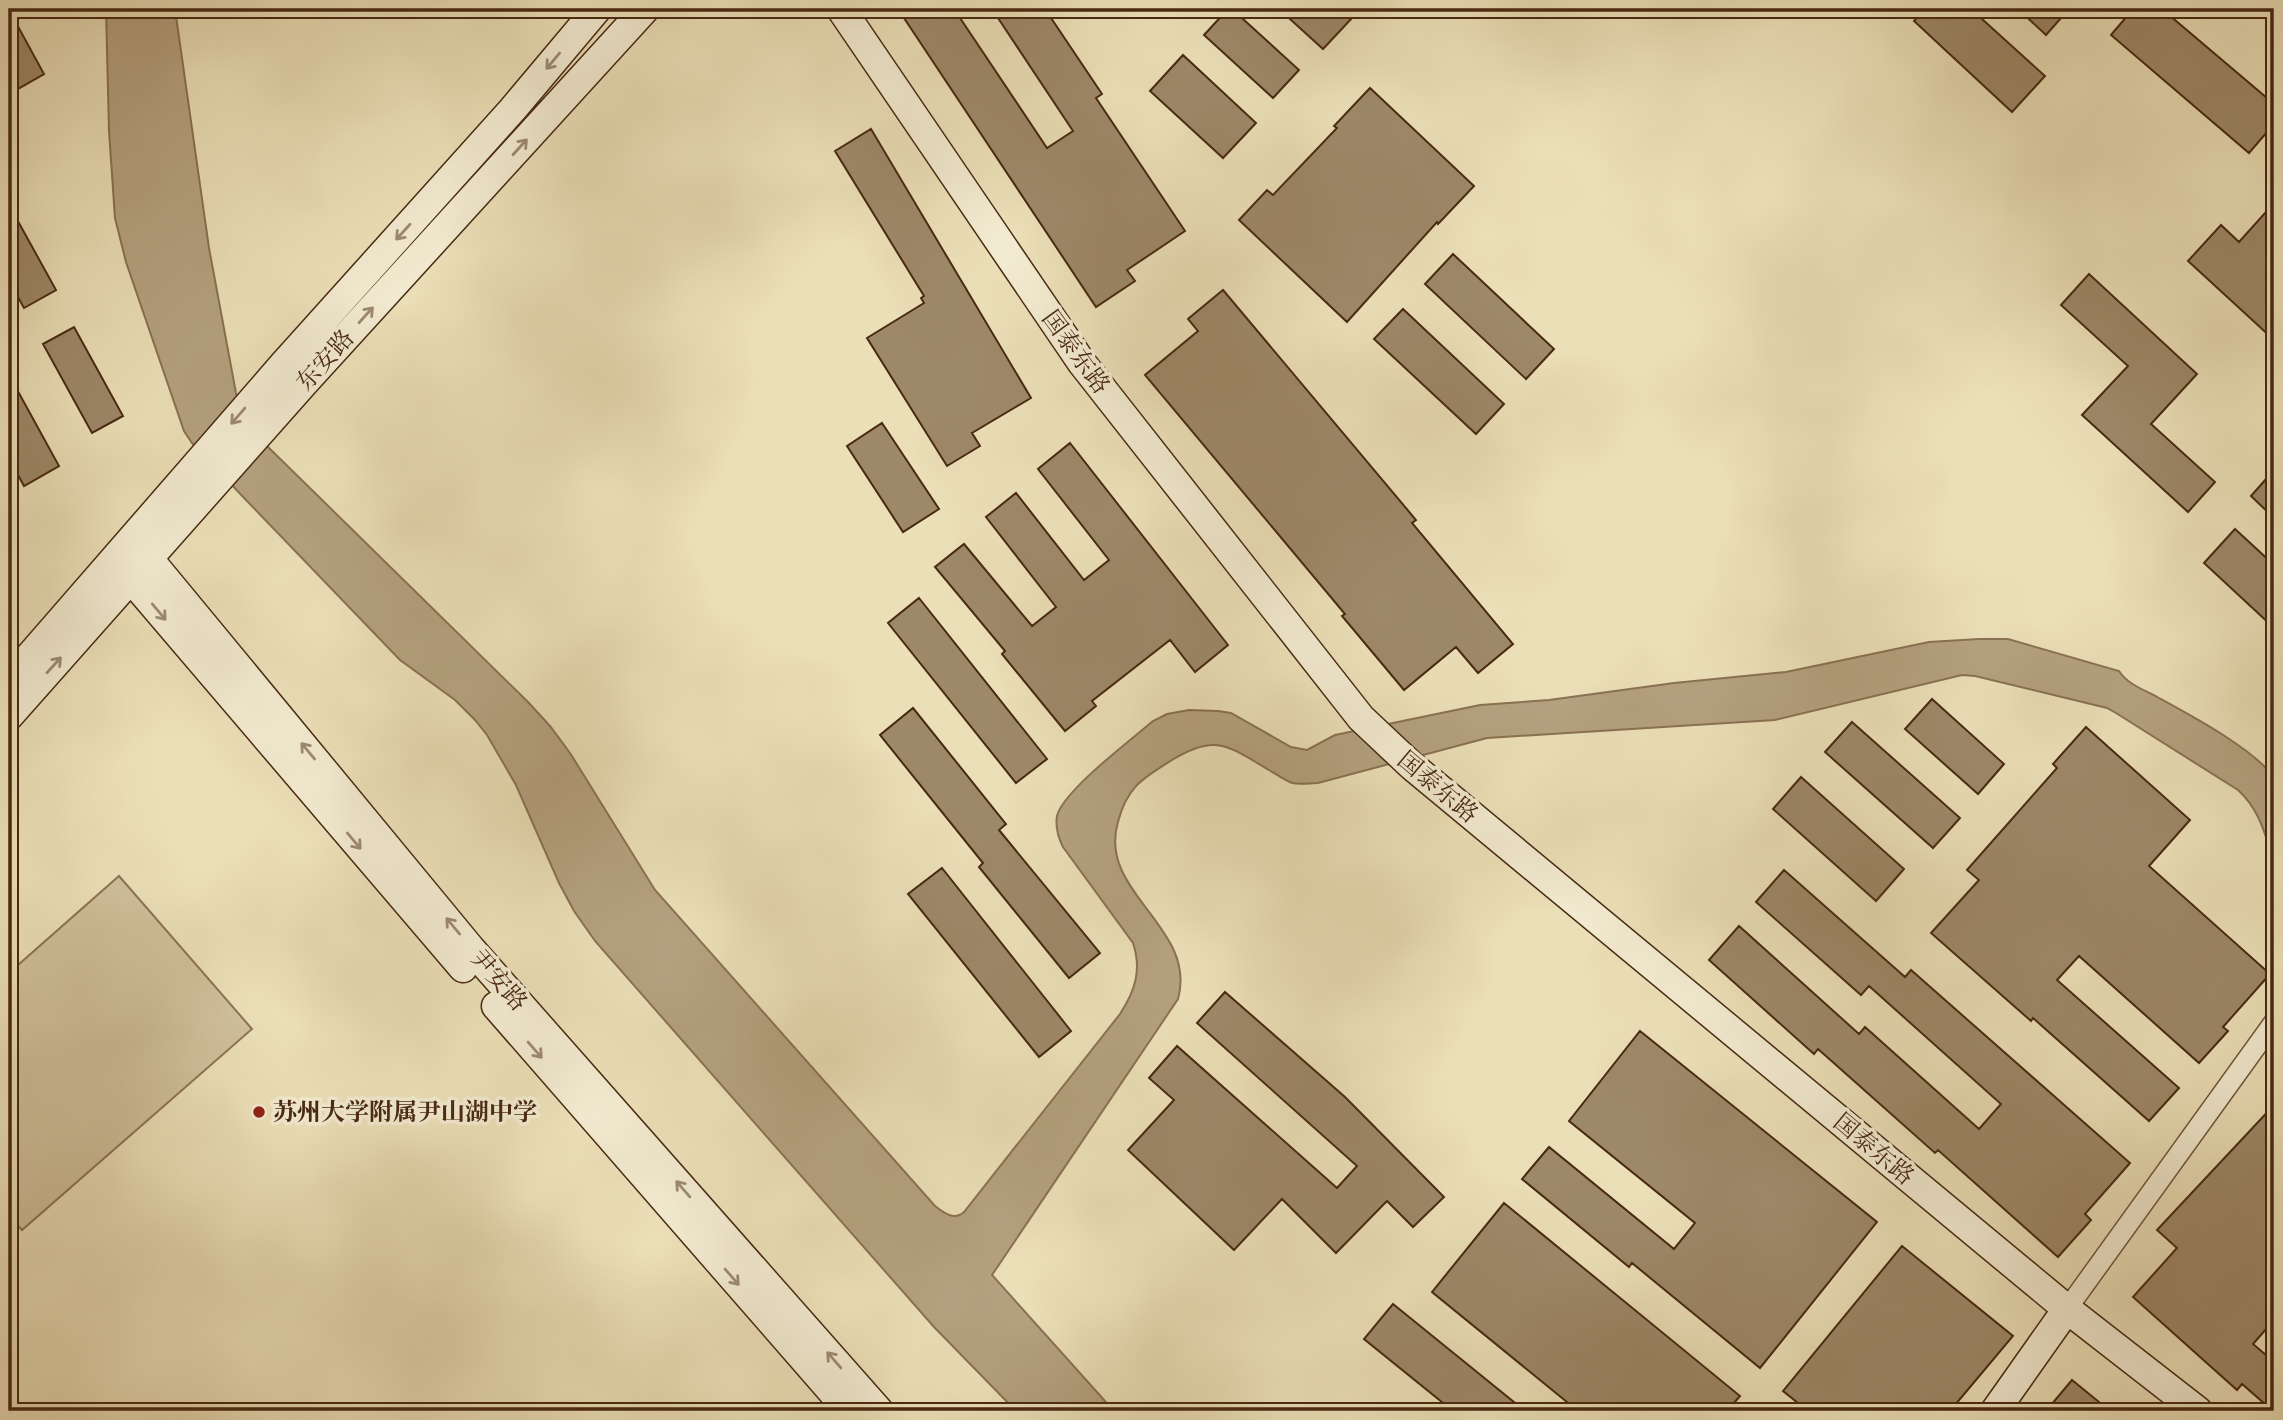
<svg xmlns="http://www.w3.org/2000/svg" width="2283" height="1420" font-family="'EB Garamond','Noto Serif SC',serif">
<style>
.green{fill:#cfc09b;stroke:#8c7456;stroke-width:2}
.water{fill:#b4a17f;stroke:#897153;stroke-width:2}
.building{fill:#9d8868;stroke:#482912;stroke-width:2}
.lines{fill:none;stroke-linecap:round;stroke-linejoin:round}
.street-casing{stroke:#71563b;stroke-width:22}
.secondary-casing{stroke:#482912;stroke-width:31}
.street{stroke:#f2ead0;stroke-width:19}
.secondary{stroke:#f2ead0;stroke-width:28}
.oneway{stroke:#9d8a71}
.poi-dot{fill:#8f2418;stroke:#f2ead0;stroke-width:2.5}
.labels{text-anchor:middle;stroke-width:7;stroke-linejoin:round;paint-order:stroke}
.street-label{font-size:24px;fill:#482912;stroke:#f2ead0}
.poi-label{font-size:24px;font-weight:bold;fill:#482912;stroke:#f2ead0;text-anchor:start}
</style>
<rect width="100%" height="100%" fill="#ebdfb7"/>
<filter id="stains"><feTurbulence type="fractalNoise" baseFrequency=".00286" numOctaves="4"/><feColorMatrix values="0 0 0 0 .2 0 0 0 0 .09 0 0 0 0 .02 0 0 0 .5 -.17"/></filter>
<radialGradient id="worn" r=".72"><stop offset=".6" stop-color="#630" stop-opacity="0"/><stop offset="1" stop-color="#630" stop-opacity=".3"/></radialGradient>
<!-- green -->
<path class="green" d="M119 876 252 1029 22 1230 9 1216V973Z"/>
<!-- water -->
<path class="water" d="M106 9H175L209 248 236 393 241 408 264 443 528 702 550 726 570 753 655 890 935 1206C944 1213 954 1221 964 1212L1120 1014C1135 991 1142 970 1133 943L1063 847C1058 837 1055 828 1057 816 1063 791 1131 740 1153 721L1167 714 1189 710 1218 711 1231 713 1291 747 1307 750 1335 735 1480 705 1549 700 1674 683 1786 672 1929 642 1979 639H2008L2119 671C2128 685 2145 690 2159 698 2192 716 2252 748 2274 777V861C2265 835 2260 810 2238 790L2116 713 2107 708 1975 676 1962 675 1775 720 1487 738 1318 783C1310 783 1300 785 1292 783 1284 780 1276 774 1269 770 1228 746 1216 733 1172 760 1143 778 1127 787 1118 822 1097 893 1198 927 1178 999L992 1275 1114 1411H1016L934 1327 595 941 574 911 559 883 516 785 487 735 475 720 455 700 400 660 247 501 192 443 184 431 126 262 115 218 109 131Z"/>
<!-- building -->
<path class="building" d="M898 9H954L1047 148 1073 131 992 9H1045L1102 94 1096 98 1185 231 1127 270 1135 281 1096 307Z
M1228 9H1232L1299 70 1273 98 1204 35Z
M1279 9H1342L1352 18 1323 49Z
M1925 9H1971L2045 76 2012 112 1914 21Z
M2018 9H2069L2046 35Z
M2133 9H2162L2274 104V124L2249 153 2111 35Z
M9 10 44 74 16 90 9 76Z
M1183 55 1256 123 1223 158 1150 91Z
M1370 88 1474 186 1438 224 1437 222 1347 322 1239 220 1267 190 1273 195 1337 128 1334 126Z
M871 129 1031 398 972 433 980 446 947 466 867 338 924 303 921 298 924 296 835 151Z
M2274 203V340L2188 261 2221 225 2239 242Z
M9 205 56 290 24 308 9 281Z
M1453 254 1554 349 1526 379 1425 284Z
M2089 274 2197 374 2151 424 2215 482 2188 512 2082 415 2128 366 2061 305Z
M1223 290 1416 520 1412 523 1513 644 1478 673 1456 647 1404 690 1342 616 1345 614 1145 375 1198 331 1188 319Z
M1403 309 1504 404 1476 434 1374 339Z
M74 327 123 416 92 433 43 344Z
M9 375 59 466 24 486 9 458Z
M882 423 939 509 903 532 847 446Z
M1070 443 1228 645 1195 672 1170 640 1092 701 1096 706 1065 731 1002 654 1005 651 935 567 964 544 1032 626 1056 607 986 517 1016 493 1084 580 1109 560 1038 469Z
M2274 470V518L2251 496Z
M2235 529 2274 565V628L2204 563Z
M919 598 1047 759 1016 783 888 623Z
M1932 699 2004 764 1978 794 1905 729Z
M913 708 1006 824 999 830 1100 953 1069 978 979 867 983 863 880 735Z
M1852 722 1960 818 1933 848 1825 752Z
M2086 727 2190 820 2149 866 2270 974 2223 1027 2228 1031 2199 1063 2079 956 2057 980 2179 1088 2149 1121 2033 1018 2031 1021 1931 933 1979 880 1967 870 2057 768 2053 764Z
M1801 777 1904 869 1876 901 1773 809Z
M942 868 1071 1031 1039 1057 908 894Z
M1784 870 1905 977 1911 970 2130 1163 2085 1214 2091 1220 2058 1257 1938 1150 1935 1153 1818 1049 1814 1054 1709 960 1739 926 1859 1034 1865 1027 1979 1129 2001 1104 1869 986 1861 995 1756 902Z
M1225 992 1345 1097 1444 1197 1413 1227 1387 1201 1336 1253 1282 1199 1234 1250 1128 1150 1174 1100 1149 1078 1177 1046 1337 1188 1357 1166 1197 1023Z
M1640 1031 1877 1222 1760 1368 1632 1263 1629 1267 1522 1179 1549 1147 1674 1249 1695 1223 1569 1121Z
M2274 1105V1320L2253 1344 2274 1362 2273 1411 2242 1384 2237 1390 2133 1297 2177 1248 2157 1230Z
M1504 1203 1740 1396 1727 1411H1578L1432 1292Z
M1902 1246 2013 1336 1950 1411H1808L1783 1391Z
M1393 1304 1525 1411H1453L1364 1339Z
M2072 1380 2110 1411H2046Z"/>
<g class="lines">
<defs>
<path id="street" d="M2067 1309 2274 1022"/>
<path id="secondary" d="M841 9 1082 363 1361 718 1412 766 2067 1309 2198 1411
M130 541 149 559 471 949 879 1411
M113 562 131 579 463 968
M9 680 283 365 513 109 597 9
M9 716 304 383 645 9
M496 1006 849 1411
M1995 1411 2067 1309"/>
</defs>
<!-- street casing -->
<use href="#street" class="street-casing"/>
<!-- secondary casing -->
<use href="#secondary" class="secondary-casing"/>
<!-- street -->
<use href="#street" class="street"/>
<!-- secondary -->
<use href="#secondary" class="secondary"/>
</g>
<!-- one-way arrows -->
<defs><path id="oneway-shaft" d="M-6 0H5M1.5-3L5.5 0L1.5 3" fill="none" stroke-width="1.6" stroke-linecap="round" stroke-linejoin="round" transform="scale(1.75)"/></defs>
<g class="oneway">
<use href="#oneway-shaft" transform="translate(553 61) rotate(130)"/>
<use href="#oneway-shaft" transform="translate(520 147) rotate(-48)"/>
<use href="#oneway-shaft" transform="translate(403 232) rotate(132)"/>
<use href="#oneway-shaft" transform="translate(366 315) rotate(-48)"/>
<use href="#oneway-shaft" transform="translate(238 416) rotate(131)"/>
<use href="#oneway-shaft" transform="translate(159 612) rotate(50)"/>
<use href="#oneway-shaft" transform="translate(54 665) rotate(-48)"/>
<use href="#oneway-shaft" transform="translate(308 751) rotate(-130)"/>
<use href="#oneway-shaft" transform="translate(354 841) rotate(50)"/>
<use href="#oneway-shaft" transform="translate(453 926) rotate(-130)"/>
<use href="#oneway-shaft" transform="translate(535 1050) rotate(49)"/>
<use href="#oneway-shaft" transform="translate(683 1189) rotate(-131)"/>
<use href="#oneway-shaft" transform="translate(732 1277) rotate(49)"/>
<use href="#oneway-shaft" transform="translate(834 1360) rotate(-131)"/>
</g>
<!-- markers -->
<circle class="poi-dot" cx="259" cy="1112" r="7"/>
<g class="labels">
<!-- street labels -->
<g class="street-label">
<text transform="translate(1076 352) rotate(54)" y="8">国泰东路</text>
<text transform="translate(325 360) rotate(-48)" y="8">东安路</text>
<text transform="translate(1438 787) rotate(40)" y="8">国泰东路</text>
<text transform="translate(499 980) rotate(49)" y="8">尹安路</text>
<text transform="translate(1874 1149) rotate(40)" y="8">国泰东路</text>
</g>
<!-- poi labels -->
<g class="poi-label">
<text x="273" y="1120">苏州大学附属尹山湖中学</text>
</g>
</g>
<!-- margin -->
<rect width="2283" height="1420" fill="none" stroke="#ebdfb7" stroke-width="35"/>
<rect x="10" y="10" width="2262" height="1399" fill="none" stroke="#482912" stroke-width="3.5"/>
<rect x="18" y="18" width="2248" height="1385" fill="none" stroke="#482912" stroke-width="2"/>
<rect width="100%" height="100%" filter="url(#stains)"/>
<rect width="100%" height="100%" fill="url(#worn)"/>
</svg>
